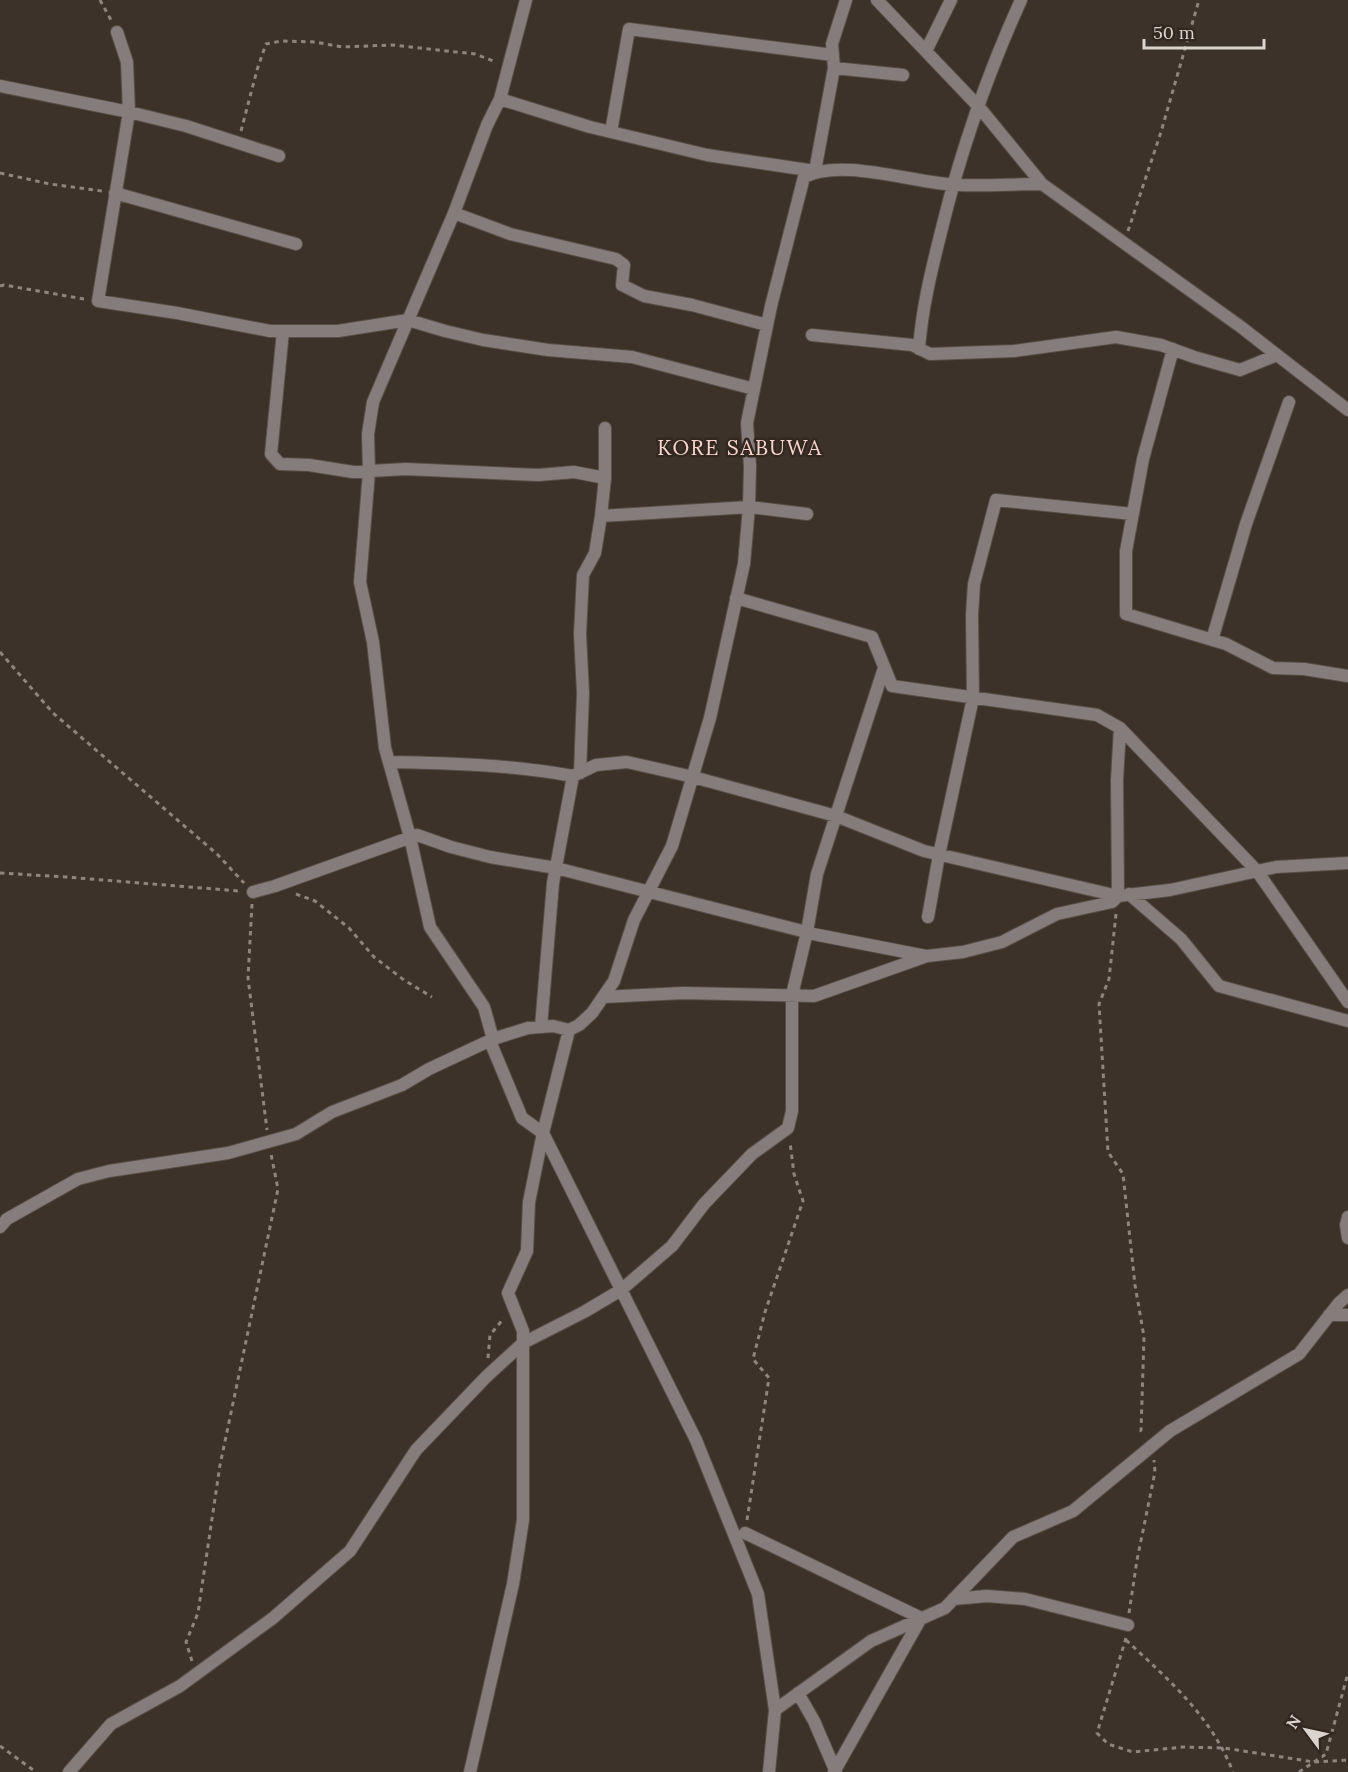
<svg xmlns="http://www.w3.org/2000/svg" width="1348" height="1772" font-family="Lora,serif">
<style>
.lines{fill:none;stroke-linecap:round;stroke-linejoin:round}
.street-casing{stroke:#594f47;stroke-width:14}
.path{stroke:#8e857e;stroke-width:3;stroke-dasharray:4.5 4.5;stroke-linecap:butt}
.street{stroke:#857d7c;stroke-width:12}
.labels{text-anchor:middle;stroke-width:5;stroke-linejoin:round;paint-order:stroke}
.quarter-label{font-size:21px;letter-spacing:1.5px;fill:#f6d5cc;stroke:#332820}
</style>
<rect width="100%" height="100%" fill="#3d3229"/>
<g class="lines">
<defs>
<path id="street" d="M877 0 979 107 1042 184 1241 327 1348 410
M117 32 127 62 129 112 186 126 279 156
M926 51 951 0
M834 68 903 75
M0 86 129 112 98 301 177 313 270 331H338L408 320 445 331 483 340 548 350 632 357 754 389
M500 99 590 127 707 155 815 171 834 68 832 44 846 0
M611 132 629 29 833 55
M115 193 296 244
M454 213 510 234 616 259 624 265 622 285 644 296 692 305 767 325
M283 331 271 454 280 464 309 465 353 472 406 469 538 475 574 472 605 478 601 516 595 553 583 575 580 634 583 693 580 773
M812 335 912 345 930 354 1014 351 1116 337 1161 345 1194 357 1240 370 1277 355
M919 349C922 307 932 268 942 228 961 150 988 73 1021 0
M1173 349 1143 459 1126 551V614L1226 644 1273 668 1304 669 1348 676
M605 478V428
M601 516 749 507 807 514
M736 598 872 637 892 686 1097 715 1120 728 1257 871 1348 1002
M1212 640 1246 524 1289 402
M389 762C451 763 513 765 573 776
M253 892 275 886 417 835 451 847 490 857 556 868 818 935 926 956
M1129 894 1181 939 1219 986 1348 1021
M928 917 939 855 973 698 972 615 974 584 996 500 1133 514
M603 997 683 993 814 996 927 956 963 952 1002 942 1057 914 1112 902 1118 896 1117 780 1120 728
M541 1027 553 883 573 776 596 765 627 762 693 777 836 816 924 851 1118 896 1170 890 1276 867 1348 863
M569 1030 543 1133 696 1440 758 1594 775 1710 769 1772
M1348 1217 1346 1225 1348 1238
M0 1227 7 1219 78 1179 109 1171 228 1153 296 1134 332 1112 402 1085 429 1069 493 1039 528 1028 553 1026 569 1030 579 1025 592 1013 614 981 634 920 672 846 710 718 744 564 749 507 750 466 747 423 771 306 804 177C842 157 916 184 959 185 986 186 1014 184 1042 184
M1329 1315H1348
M745 1533 921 1618 834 1772
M953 1599 987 1596 1025 1599 1128 1625
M798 1693 814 1721 836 1772
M775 1710 871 1641 945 1608 1013 1537 1073 1511 1170 1431 1299 1354 1339 1303 1348 1295
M69 1772 111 1724 180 1686 273 1618 350 1551 416 1450 486 1377 523 1343 584 1312 621 1290 672 1246 704 1204 752 1154 788 1128 792 1111V995L807 932 817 874 884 668
M470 1772 513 1584 523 1520V1331L508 1293 527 1251 529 1202 543 1133 522 1118 492 1046 493 1039 484 1007 430 927 410 837 385 748 373 642 360 582 369 472 368 434 373 402 454 213 487 125 500 99 526 0"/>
</defs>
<!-- street casing -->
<use href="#street" class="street-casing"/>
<!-- path -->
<path class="path" d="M100 0 111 20
M241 131 257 70 266 44 281 41 315 42 342 47 392 45 475 54 496 62
M0 173 50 184 102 191
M1128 231 1161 132 1199 0
M0 286 4 285 84 299
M0 652 53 713 217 854 244 883
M0 873 66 877 239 891
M296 894 315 901 349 928 374 957 404 980 432 997
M252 904 248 978 267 1130
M1116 914 1109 979 1099 1004 1108 1152 1123 1174 1135 1285 1144 1337 1141 1431 1144 1435
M488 1358 490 1335 504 1318
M747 1520 769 1378 753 1359 765 1312 803 1201 794 1174 790 1142
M1129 1613 1137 1560 1155 1472 1154 1460
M1126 1638 1097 1733 1108 1744 1133 1752 1183 1747 1224 1748 1314 1762 1348 1760
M1126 1640C1169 1680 1211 1716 1233 1772
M192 1661 186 1642 198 1613 220 1465 278 1189 271 1154
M0 1746 36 1772
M1299 1772 1326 1754 1348 1673"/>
<!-- street -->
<use href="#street" class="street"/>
</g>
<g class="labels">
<!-- quarter labels -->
<g class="quarter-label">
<text x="740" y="455">KORE SABUWA</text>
</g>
</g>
<!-- north arrow -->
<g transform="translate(1306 1730) rotate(303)" stroke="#332820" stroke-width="4.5" paint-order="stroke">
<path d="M0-4.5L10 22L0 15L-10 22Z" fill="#dbd4ce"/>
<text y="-9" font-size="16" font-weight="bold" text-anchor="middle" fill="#dbd4ce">N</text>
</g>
<!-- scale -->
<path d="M1144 39v9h120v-9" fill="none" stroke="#dbd4ce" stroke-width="3"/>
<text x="1153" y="39" font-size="18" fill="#dbd4ce" stroke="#332820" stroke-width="4.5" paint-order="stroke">50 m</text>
</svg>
